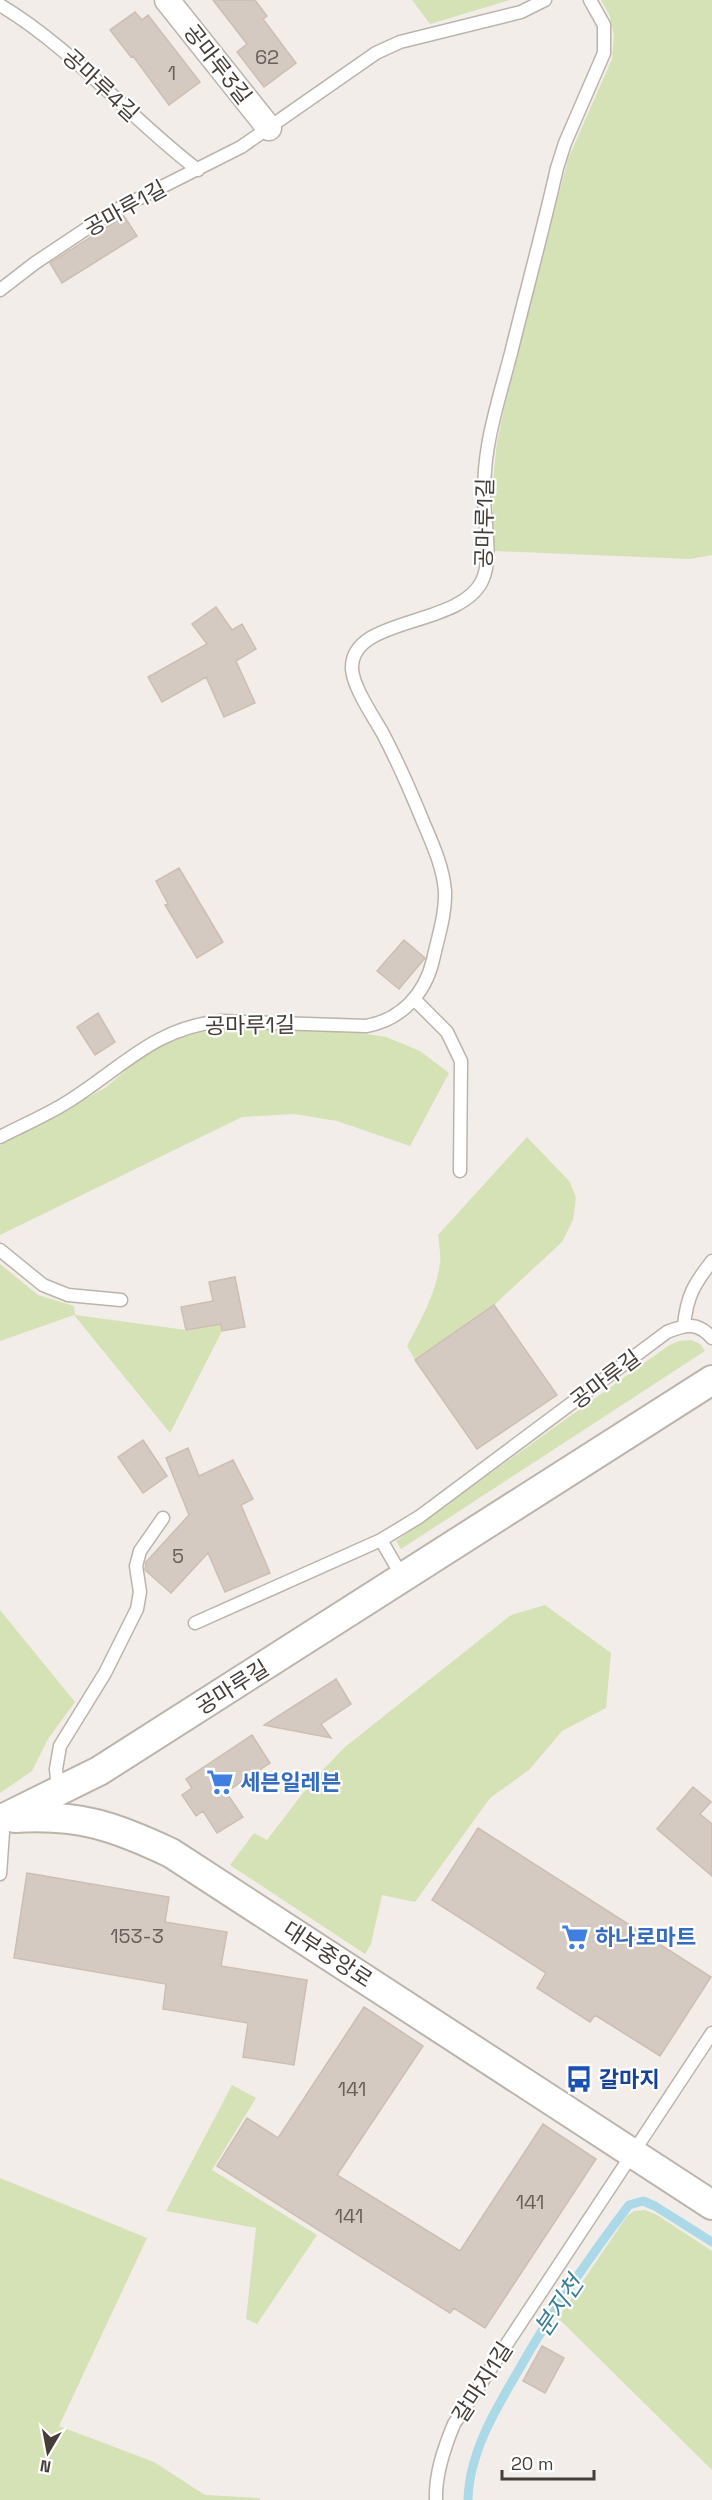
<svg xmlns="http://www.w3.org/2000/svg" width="712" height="2500" font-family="'Space Grotesk','Noto Sans KR',sans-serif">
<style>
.green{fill:#d5e2b5}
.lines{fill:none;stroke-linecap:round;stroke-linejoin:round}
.stream{stroke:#abd9e8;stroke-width:9}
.building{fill:#d5cac2;stroke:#ccbeb3;stroke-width:1.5}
.service-casing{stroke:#bcb4ab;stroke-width:15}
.minor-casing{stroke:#bcb4ab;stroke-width:27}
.tertiary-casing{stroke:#bcb4ab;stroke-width:32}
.service{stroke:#fff;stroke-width:12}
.minor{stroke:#fff;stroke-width:24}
.tertiary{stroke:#fff;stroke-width:28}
.labels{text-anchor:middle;stroke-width:4.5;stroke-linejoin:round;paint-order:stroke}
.number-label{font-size:20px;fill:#69605a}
.street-label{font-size:22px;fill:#453d37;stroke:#fff}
.shop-label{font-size:22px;font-weight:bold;fill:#366cbe;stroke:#fff;text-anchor:start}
.transit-label{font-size:22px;font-weight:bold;fill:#164399;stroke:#fff;text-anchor:start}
.water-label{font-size:24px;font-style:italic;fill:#387d96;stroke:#fff}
</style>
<rect width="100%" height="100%" fill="#f2ede8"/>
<!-- green -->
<path class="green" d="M412 0H510L430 24Z
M601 0H712V555L690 559 494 551 492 490 497 442 512 372 568 159 612 59 614 35 609 14Z
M215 1027 360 1033 386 1037 420 1051 449 1073 410 1146 337 1121 294 1114 242 1117 0 1235V1146L105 1088 144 1055 173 1040Z
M527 1137 570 1182 576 1198 573 1220 562 1242 494 1305 415 1360 407 1346C421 1320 436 1293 440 1263 441 1254 439 1244 438 1235Z
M0 1264 38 1295 74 1306 75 1315 186 1330 221 1324 222 1331 170 1433 74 1315 0 1341Z
M691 1340 700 1344 705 1351 401 1549 396 1541 668 1346 679 1341Z
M545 1605 611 1653 606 1708 562 1731 529 1770 490 1798 415 1902 382 1895 371 1944 365 1954 230 1865 254 1833 267 1840 313 1780 345 1747 511 1615Z
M0 1610 75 1702 48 1739 32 1771 0 1793Z
M232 2085 256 2098 212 2170 317 2235 257 2324 246 2319 256 2228 166 2211Z
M0 2178 147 2238 59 2426 154 2462 205 2495 260 2498V2500H0Z
M645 2210 657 2215 712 2251V2470L558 2318 627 2216 634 2211Z"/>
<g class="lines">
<!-- stream -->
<path class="stream" d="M468 2500C469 2454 494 2412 517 2373 550 2314 588 2259 629 2205L643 2201 655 2206 712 2242"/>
</g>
<!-- building -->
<path class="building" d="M213 0H255L267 16 263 19 296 63 264 87 237 52 247 44Z
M135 12 142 20 148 15 200 82 169 105 133 56 131 57 110 30Z
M124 216 137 236 62 283 50 263Z
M216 607 232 630 242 624 256 649 236 661 255 703 224 717 206 677 162 702 148 677 207 644 192 624Z
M179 868 223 942 197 958 165 905 168 904 156 881Z
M404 940 425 958 399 989 377 971Z
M98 1013 115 1042 95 1055 77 1027Z
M235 1277 245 1327 222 1331 221 1324 186 1330 181 1307 213 1301 209 1282Z
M494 1305 557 1395 477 1449 415 1360Z
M143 1440 167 1476 143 1493 118 1457Z
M188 1448 199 1476 233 1460 253 1499 241 1505 270 1573 225 1592 208 1553 171 1593 145 1570 146 1562 189 1515 166 1458Z
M336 1679 351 1704 321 1724 331 1738 264 1725Z
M252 1735 270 1763 226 1792 243 1817 217 1833 203 1811 196 1816 182 1795 192 1788 186 1779Z
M693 1787 711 1802 700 1814 712 1824V1876L657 1829Z
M478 1828 711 1977 660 2056 595 2015 590 2022 537 1988 546 1973 432 1900Z
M27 1873 169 1897 165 1922 227 1932 221 1966 307 1980 294 2065 243 2057 248 2023 163 2009 166 1984 14 1958Z
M364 2007 423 2046 337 2175 460 2251 543 2124 596 2159 485 2328 454 2308 450 2313 217 2166 247 2118 278 2138Z
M542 2346 564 2358 545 2393 523 2381Z"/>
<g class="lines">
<defs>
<path id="service" d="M0 5C75 50 129 118 198 170
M0 290 35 263 110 213 241 147 376 53 400 42 521 12 545 0
M414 999 447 1032 461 1061 460 1171
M0 1137C23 1125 47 1115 69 1101 123 1067 154 1028 221 1021L366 1026C401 1020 425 994 433 960 438 937 446 914 445 891 443 867 433 845 424 824 411 792 398 762 382 732 373 716 353 687 352 669 350 616 459 628 482 581 493 559 484 521 484 496 484 480 485 463 488 446 493 415 503 384 511 353 526 292 543 230 557 168L565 143 604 53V25L590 0
M0 1250 43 1285 68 1295 121 1300
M684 1325C687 1296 694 1284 712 1261
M381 1540 403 1578
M195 1623 381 1540 419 1517 667 1332C686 1324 698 1322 712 1338
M58 1791 56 1769 60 1746 105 1673 137 1609 140 1592 136 1566 140 1551 163 1518
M0 1874 4 1818
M436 2500C435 2474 444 2448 454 2424L712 2033"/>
<path id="minor" d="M167 0 269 128"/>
<path id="tertiary" d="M4 1818 99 1771 712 1380
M15 1818C79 1814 114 1826 171 1853L712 2205"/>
</defs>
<!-- service casing -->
<use href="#service" class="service-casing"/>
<!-- minor casing -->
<use href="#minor" class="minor-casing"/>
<!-- tertiary casing -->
<use href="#tertiary" class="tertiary-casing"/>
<!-- service -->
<use href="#service" class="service"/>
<!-- minor -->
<use href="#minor" class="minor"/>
<!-- tertiary -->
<use href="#tertiary" class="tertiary"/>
</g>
<!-- icons -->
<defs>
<symbol id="supermarket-bare" viewBox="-9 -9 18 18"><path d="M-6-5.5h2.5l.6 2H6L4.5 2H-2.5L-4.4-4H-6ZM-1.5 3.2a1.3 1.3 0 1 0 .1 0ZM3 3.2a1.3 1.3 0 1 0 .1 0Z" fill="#3f7fe0" stroke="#fff" stroke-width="2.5" paint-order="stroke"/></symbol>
<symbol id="bus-bare" viewBox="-9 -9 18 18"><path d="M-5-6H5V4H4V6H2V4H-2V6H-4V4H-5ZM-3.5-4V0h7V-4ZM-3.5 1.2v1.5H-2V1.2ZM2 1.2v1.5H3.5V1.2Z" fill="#1a4fb4" stroke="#fff" stroke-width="2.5" paint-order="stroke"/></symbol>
</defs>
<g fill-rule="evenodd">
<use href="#supermarket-bare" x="201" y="1763" width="38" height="38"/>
<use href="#supermarket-bare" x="556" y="1918" width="38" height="38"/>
<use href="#bus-bare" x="560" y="2060" width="38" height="38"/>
</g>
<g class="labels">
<!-- number labels -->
<g class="number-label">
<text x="267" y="64">62</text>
<text x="172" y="80">1</text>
<text x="178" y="1563">5</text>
<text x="137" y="1943">153-3</text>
<text x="352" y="2096">141</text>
<text x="530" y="2209">141</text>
<text x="349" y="2223">141</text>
</g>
<!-- street labels -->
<g class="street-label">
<text transform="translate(218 64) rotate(52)" y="8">공마루3길</text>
<text transform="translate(101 85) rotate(43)" y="8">공마루4길</text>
<text transform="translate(125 208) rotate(-29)" y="8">공마루1길</text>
<text transform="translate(484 523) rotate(-89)" y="8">공마루1길</text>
<text transform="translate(250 1025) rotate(-1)" y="8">공마루1길</text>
<text transform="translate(605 1379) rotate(-37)" y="8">공마루길</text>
<text transform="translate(232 1687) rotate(-32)" y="8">공마루길</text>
<text transform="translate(328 1954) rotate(33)" y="8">대부중앙로</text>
<text transform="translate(482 2382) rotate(-57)" y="8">갈마지1길</text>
</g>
<!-- shop labels -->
<g class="shop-label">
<text x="240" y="1790">세븐일레븐</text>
<text x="595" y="1945">하나로마트</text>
</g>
<!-- transit labels -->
<g class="transit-label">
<text x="599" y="2087">갈마지</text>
</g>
<!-- water labels -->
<g class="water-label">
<text transform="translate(559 2306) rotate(-56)" y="8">분지천</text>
</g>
</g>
<!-- north arrow -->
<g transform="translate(48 2452) rotate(190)" stroke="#ffffff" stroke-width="4.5" paint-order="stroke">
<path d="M0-4.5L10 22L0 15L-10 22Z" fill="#453d37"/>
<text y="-9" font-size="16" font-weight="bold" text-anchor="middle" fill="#453d37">N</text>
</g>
<!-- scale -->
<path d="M502 2470v9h92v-9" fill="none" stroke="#453d37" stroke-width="3"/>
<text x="511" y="2470" font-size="18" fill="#453d37" stroke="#ffffff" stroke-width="4.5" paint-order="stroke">20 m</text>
</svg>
